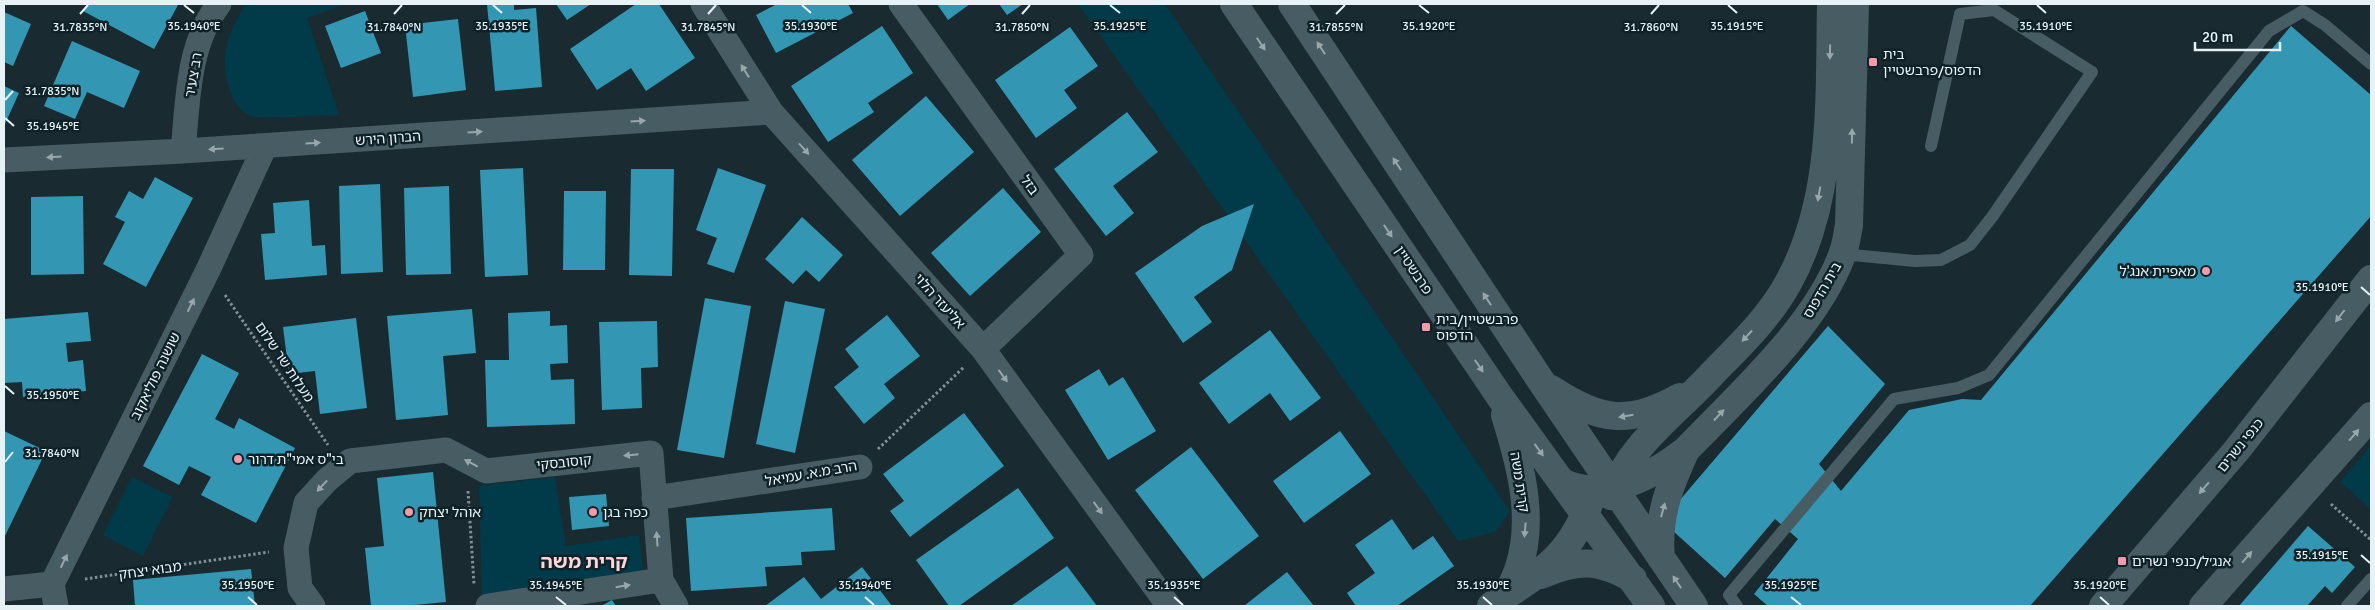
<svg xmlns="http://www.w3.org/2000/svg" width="2375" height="610" font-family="Signika,'Noto Sans Hebrew',sans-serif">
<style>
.green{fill:#013b4a}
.building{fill:#3397b4}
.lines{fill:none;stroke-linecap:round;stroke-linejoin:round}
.path{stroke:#819095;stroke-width:3;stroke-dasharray:2.5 2.5;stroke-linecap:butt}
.lane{stroke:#485c63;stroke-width:12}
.street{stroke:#485c63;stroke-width:25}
.secondary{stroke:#485c63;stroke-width:28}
.oneway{fill:#97a7ac}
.ticks{fill:none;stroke:#e6f2f6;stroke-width:2}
.poi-dot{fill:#f39aa8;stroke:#0f2228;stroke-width:2}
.labels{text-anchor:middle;stroke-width:5;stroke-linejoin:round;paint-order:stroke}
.poi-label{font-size:14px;fill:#e6f2f6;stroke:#0f2228;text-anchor:start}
.street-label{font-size:14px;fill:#e6f2f6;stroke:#0f2228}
.district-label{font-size:19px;font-weight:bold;fill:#fbd7db;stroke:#0f2228}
.ticks-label{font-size:12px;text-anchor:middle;fill:#e6f2f6;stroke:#0f2228;stroke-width:5;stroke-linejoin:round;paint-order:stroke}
</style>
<rect width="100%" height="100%" fill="#192b31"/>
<!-- green -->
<path class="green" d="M245 4H346L307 18 339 115C325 115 259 120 251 116 239 111 234 102 230 91 218 56 228 35 245 4Z
M1078 4H1165L1510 511 1495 532 1458 541Z
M2371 445V509L2340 482Z
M132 477 173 497 143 556 103 535Z
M555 477 566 546 639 535 643 570 482 598 479 486Z"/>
<!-- building -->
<path class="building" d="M87 4H177L178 5 154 49 83 11Z
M487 4H514V10L536 8 542 87 495 91Z
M556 4H591L567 20Z
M636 4H659L695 58 646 91 631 68 597 90 570 49Z
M777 4H848L853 13 776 53 756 15Z
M937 4H970L948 20Z
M999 4H1023L1007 15Z
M365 11 381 53 341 68 325 26Z
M4 12 31 24 13 66 4 62Z
M458 19 466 90 413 97 405 25Z
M882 26 913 73 868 103 874 112 828 142 791 86Z
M2291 26 2371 95V216L2030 606H1768L1754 594 1798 539 1775 519 1725 578 1662 521 1828 326 1885 384 1819 464 1841 491 1909 410 1962 399 1981 400Z
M1070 27 1098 66 1064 90 1077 108 1036 138 995 80Z
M72 41 140 71 124 108 87 92 75 119 44 106Z
M4 86 19 93 4 126Z
M926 96 974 152 900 216 852 160Z
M1127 112 1158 152 1113 186 1134 213 1106 236 1054 169Z
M523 168 528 275 485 277 480 170Z
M718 168 766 185 734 273 707 264 717 238 696 230Z
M631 169H674L672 276 629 275Z
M155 177 193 198 146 287 103 264 125 222 115 217 129 191 143 199Z
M380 184 383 272 341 274 339 186Z
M449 186 451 274 406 275 404 188Z
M1003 188 1041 232 970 296 931 253Z
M564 191H606L605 270H563Z
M83 196 84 274 31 275V197Z
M309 200 312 246 325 245 327 275 265 280 261 234 275 233 273 203Z
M1254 204 1232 270 1194 297 1212 322 1183 343 1135 273 1202 226Z
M802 217 843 255 819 282 806 270 793 284 765 259Z
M705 298 751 306 724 458 677 450Z
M785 301 825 309 795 453 756 444Z
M472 309 476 353 443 356 448 415 396 420 387 316Z
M550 311V326L567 325 568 363 550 364 551 380 574 379 575 424 487 427 485 360H509L508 313Z
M88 312 91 341 66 343 68 362 83 360 86 391 23 397 22 382 4 383V319Z
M887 315 920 356 884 384 895 398 864 424 834 387 859 367 845 349Z
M356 318 367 408 320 414 315 371 289 374 283 327Z
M657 321 658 367 641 368 642 408 602 410 599 322Z
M1270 330 1321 398 1290 421 1270 393 1229 424 1199 383Z
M202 354 239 373 215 419 234 429 239 418 295 448 256 523 201 495 211 477 189 466 179 485 143 466Z
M1099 369 1109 386 1123 377 1156 431 1108 460 1065 390Z
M964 413 1004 466 910 537 890 511 904 501 883 474Z
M4 431 46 451 4 538Z
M1340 431 1371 474 1304 523 1273 481Z
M1191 447 1259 536 1203 579 1135 490Z
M433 472 446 602 404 606H371L365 548 384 546 377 478Z
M1018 488 1054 538 959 606H949L916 560Z
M606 494 609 526 572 530 569 497Z
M832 508 835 550 801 552 802 565 765 567 767 586 691 591 686 518Z
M1392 519 1413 550 1433 536 1454 566 1397 606H1356L1347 593 1375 573 1355 545Z
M2308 526 2355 567 2332 593 2325 586 2307 606H2239Z
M1067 566 1097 606H1011Z
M862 567 892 606H765L804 577 821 599Z
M251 569 255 606H135L133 580Z
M1287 572 1314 606H1244Z
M612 600 616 606H601Z"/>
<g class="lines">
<!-- path -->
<path class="path" d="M225 295 328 445
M878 449 964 367
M468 491 474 584
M2331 504 2371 540
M85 579 269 552"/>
<!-- lane -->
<path class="lane" d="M1842 254 1915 261 1941 260 1970 245 1992 217 2092 72 1994 10 1960 14 1931 146
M1737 606 1729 595 1894 399 1958 388 1989 375 2269 31 2303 11 2325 25 2371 64
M2347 606 2371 579"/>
<!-- street -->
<path class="street" d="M703 4 771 112 983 349 1169 606
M901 4 1081 255 983 349
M183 151C188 102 187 45 219 4
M4 160 183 151 771 112
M654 498 860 467
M4 589 52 584
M56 606 52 584 208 270 265 146
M313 606 300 588 296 548 306 503 327 480 350 461 446 450 486 471 651 453 661 580 676 606
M488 606 661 580"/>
<!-- secondary -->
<path class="secondary" d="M1234 4 1500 397 1651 606
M1292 4 1543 384 1694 606
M1551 389C1600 421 1628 426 1680 397
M1505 415C1520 463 1535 517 1519 567 1516 577 1511 586 1507 595
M1562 482C1604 503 1651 477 1686 450 1738 396 1816 326 1842 255 1846 246 1847 235 1849 225L1855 4
M1611 496C1629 445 1676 413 1711 375 1738 347 1768 319 1787 285 1835 200 1829 98 1831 4
M1661 558C1657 517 1669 487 1686 450
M1541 575C1578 559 1598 559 1633 579
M1491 606C1540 572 1569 560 1591 499
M2103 606 2236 451 2371 279
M2203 606 2371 416"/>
</g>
<!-- one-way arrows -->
<defs><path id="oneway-solid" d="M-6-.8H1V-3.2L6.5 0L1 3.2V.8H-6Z" transform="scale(1.25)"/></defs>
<g class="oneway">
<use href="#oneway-solid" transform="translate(1261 44) rotate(56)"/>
<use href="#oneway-solid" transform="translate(1321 48) rotate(-123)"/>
<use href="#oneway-solid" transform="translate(1830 52) rotate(91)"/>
<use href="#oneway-solid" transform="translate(745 71) rotate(-122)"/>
<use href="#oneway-solid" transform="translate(638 121) rotate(-4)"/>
<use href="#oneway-solid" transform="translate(475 132) rotate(-4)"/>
<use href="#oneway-solid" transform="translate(1852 136) rotate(-89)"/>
<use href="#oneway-solid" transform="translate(313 143) rotate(-4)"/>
<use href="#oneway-solid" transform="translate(216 149) rotate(176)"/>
<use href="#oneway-solid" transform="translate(804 149) rotate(48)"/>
<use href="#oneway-solid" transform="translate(54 157) rotate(177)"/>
<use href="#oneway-solid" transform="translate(1397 164) rotate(-123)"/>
<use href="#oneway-solid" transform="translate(1819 194) rotate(100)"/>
<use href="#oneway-solid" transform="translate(1388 231) rotate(56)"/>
<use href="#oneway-solid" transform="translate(1487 299) rotate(-123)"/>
<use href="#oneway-solid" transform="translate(191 305) rotate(-64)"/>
<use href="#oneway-solid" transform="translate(2340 316) rotate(128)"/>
<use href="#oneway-solid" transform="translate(1747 336) rotate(133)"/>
<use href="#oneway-solid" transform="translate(1479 366) rotate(56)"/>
<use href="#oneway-solid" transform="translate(1003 376) rotate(54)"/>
<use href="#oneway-solid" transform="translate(1719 415) rotate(-47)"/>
<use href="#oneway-solid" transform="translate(1626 416) rotate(171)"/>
<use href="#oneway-solid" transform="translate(2354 435) rotate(-49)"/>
<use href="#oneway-solid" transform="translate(1539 450) rotate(54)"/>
<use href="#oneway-solid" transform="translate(631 455) rotate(174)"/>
<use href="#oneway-solid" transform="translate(471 463) rotate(-152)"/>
<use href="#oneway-solid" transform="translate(322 486) rotate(133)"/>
<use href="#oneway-solid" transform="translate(2204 488) rotate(131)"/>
<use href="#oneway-solid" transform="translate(1098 508) rotate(54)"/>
<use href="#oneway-solid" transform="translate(1663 510) rotate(-75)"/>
<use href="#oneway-solid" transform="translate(1525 530) rotate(95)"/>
<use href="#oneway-solid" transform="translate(657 539) rotate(-94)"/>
<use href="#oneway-solid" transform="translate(2247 557) rotate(-49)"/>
<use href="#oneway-solid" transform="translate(64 561) rotate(-64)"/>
<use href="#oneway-solid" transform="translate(1677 582) rotate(-124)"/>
<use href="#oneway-solid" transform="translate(623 586) rotate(-9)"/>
</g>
<!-- ticks -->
<path class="ticks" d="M184 5 194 13M493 5 502 13M802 5 811 13M1110 5 1120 13M1419 5 1429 13M1728 5 1737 13M2037 5 2046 13M80 14 88 5M394 14 402 5M708 14 716 5M1022 14 1030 5M1336 14 1345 5M1651 14 1659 5M5 100 13 91M5 118 14 126M2361 287 2370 295M5 386 14 394M5 462 13 452M2361 555 2370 563M248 597 257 605M556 597 566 605M865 597 874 605M1174 597 1183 605M1483 597 1492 605M1791 597 1801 605M2100 597 2109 605"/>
<!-- markers -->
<g class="poi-dot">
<rect x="1868" y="57" width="10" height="10" rx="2.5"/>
<circle cx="2206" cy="271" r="5"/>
<rect x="1421" y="322" width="10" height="10" rx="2.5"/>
<circle cx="238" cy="459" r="5"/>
<circle cx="409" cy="512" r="5"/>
<circle cx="593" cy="512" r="5"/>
<rect x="2117" y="556" width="10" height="10" rx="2.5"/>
</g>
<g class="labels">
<!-- poi labels -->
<g class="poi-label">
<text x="1883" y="59">בית<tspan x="1883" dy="16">הדפוס/פרבשטיין</tspan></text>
<text x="2196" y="276" text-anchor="end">מאפיית אנג'ל</text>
<text x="1436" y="324">פרבשטיין/בית<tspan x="1436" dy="16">הדפוס</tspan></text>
<text x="248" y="464">בי"ס אמי"ת דרור</text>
<text x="419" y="517">אוהל יצחק</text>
<text x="603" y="517">כפה בגן</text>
<text x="2132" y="566">אנג׳ל/כנפי נשרים</text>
</g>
<!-- street labels -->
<g class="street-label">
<text transform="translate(193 75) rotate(-80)" y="5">רב צעיר</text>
<text transform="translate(388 138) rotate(-4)" y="5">הברון הירש</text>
<text transform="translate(1030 185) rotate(54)" y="5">בזל</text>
<text transform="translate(1414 270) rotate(56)" y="5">פרבשטיין</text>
<text transform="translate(1822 290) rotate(-60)" y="5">בית הדפוס</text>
<text transform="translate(940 301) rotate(48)" y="5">אליעזר הלוי</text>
<text transform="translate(285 362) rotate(56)" y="5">מעלות שר שלום</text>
<text transform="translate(155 376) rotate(-64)" y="5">שושנה פוליאקוב</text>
<text transform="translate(2240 445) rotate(-51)" y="5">כנפי נשרים</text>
<text transform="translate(564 462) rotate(-6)" y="5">קוסובסקי</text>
<text transform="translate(811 473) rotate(-10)" y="5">הרב מ.א. עמיאל</text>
<text transform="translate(1520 482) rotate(81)" y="5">קרית משה</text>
<text transform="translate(150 570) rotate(-8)" y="5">מבוא יצחק</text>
</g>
<!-- district labels -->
<g class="district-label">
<text x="584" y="568">קרית משה</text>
</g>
</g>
<g class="ticks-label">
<text x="194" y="30">35.1940°E</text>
<text x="502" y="30">35.1935°E</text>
<text x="811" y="30">35.1930°E</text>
<text x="1120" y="30">35.1925°E</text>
<text x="1429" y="30">35.1920°E</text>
<text x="1737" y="30">35.1915°E</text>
<text x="2046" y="30">35.1910°E</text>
<text x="80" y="31">31.7835°N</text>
<text x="394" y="31">31.7840°N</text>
<text x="708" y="31">31.7845°N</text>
<text x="1022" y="31">31.7850°N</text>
<text x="1336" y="31">31.7855°N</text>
<text x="1651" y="31">31.7860°N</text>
<text x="52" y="95">31.7835°N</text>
<text x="53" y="130">35.1945°E</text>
<text x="2322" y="291">35.1910°E</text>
<text x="53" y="399">35.1950°E</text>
<text x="52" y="457">31.7840°N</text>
<text x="2322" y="559">35.1915°E</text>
<text x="248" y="589">35.1950°E</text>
<text x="556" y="589">35.1945°E</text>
<text x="865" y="589">35.1940°E</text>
<text x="1174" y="589">35.1935°E</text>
<text x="1483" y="589">35.1930°E</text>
<text x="1791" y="589">35.1925°E</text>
<text x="2100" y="589">35.1920°E</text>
</g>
<!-- border -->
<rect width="2375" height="610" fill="none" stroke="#e6f2f6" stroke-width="10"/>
<!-- scale -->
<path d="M2195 42v8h85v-8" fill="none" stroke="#e6f2f6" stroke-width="2.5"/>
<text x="2202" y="42" font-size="15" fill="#e6f2f6" stroke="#0f2228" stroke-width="4" paint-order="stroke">20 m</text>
</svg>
